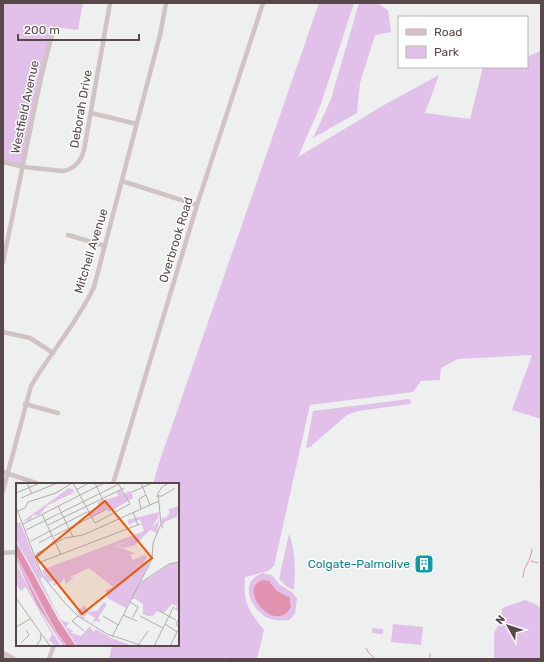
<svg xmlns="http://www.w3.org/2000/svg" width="544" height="662" font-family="Rubik,sans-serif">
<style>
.green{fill:#e1c0e9;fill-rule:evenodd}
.water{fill:#e192ae}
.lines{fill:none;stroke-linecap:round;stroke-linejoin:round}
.stream{stroke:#e192ae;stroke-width:1}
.street{stroke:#d1c2c4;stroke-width:4.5}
.secondary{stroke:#d4c2c3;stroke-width:6}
.labels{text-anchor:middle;stroke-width:3;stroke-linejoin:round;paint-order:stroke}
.street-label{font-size:12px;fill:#584849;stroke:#fff}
.culture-label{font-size:12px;fill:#0d838f;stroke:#fff;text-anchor:end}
.inset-road{fill:none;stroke:#b1adac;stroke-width:1}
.view{fill:#e8590c;fill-opacity:0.15;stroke:#e8590c;stroke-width:2}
.inset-edge{fill:none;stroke:#584849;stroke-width:2}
</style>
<rect width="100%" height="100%" fill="#edf0ee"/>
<!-- green -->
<path class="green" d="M3 3H83L78 30 55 27 23 166 3 162Z
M319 3H354L321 104 298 157 384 105 439 75 425 113 470 119 483 67H527V57L541 51V419L512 410 532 355 458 359 441 368 440 380 421 381 413 392 310 405 274 566 268 571 245 577C243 604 248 609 264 630L257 659H228L225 657 223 659H109L112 645H178V484H153L159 463Z
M359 3H380V5L388 10 391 32 375 35 360 83 357 113 313 138 331 99Z
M409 399 411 400 410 404 358 411 347 415 310 447 306 448 313 411Z
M289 534C296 552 295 570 294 590L286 586 279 579Z
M263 573 272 575 280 585 292 592 297 599 295 614 289 620C280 621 269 621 262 614 248 603 241 580 263 573ZM271 583C273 586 275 589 278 592 284 598 295 597 290 609L259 605 254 594V589Z
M525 600 535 604 541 608V659H494V633L501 620 502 608Z
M393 624 423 627 421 645 391 642Z
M372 628 383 629V634L372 633Z"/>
<!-- water -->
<path class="water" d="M263 580 269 581 277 591 290 598 291 607C275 636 236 588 263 580Z"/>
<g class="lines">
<!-- stream -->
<path class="stream" d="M540 485 541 487
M531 561 538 563
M523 577C523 567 531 561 532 549
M366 648 369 653 375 659
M430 659V654"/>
<!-- street -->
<path class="street" d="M91 113 137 124
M3 162 24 167 63 171C75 169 81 161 84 150L110 3
M122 181 197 205
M68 235 105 246
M3 262 41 77 54 27
M3 332 30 338 53 353
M25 404 58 413
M3 472 39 484
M113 484 197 205 263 3
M3 491 31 386C51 352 77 323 94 287L160 35 166 3
M3 553 17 552
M49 659 54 645"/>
<!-- secondary -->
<path class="secondary" d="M3 654 13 659"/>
</g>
<!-- icons -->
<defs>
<symbol id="building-square" viewBox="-11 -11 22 22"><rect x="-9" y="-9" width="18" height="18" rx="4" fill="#0f9aa8" stroke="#fff"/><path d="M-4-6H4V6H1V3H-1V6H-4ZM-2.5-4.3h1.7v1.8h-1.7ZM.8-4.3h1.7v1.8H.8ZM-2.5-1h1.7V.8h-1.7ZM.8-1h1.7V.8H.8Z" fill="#fff"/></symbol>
</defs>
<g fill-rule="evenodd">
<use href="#building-square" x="413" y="553" width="22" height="22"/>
</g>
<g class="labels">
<!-- street labels -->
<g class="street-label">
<text transform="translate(25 107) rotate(-78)" y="4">Westfield Avenue</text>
<text transform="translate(81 109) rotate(-80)" y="4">Deborah Drive</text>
<text transform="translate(176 240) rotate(-73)" y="4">Overbrook Road</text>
<text transform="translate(91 251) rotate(-73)" y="4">Mitchell Avenue</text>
</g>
<!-- culture labels -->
<g class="culture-label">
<text x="410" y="568">Colgate-Palmolive</text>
</g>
</g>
<!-- overview -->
<g transform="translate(16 483)">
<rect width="163" height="163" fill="#edf0ee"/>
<path d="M53 5 58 7 57 10 32 22 23 32H17L14 37 7 38ZM105 7 107 11 115 8 117 15 93 29 91 26 74 34 71 29 82 24V19L102 13 101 9ZM163 23 161 34 148 39 147 45 145 46 146 34 149 35 153 31V26ZM143 29 142 35 135 45 142 39 144 32 141 50 134 47 119 62 108 65 101 63 122 54 99 63 119 70 114 72 117 77 128 72 132 74 128 78 133 81 122 102 154 81 163 79V129L158 126 162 123 156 121 148 130 142 127 137 133H132L127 131V121L120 116H115L110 125 91 115 90 107 97 104 73 85 52 95 58 94 50 101 48 94 46 99 37 103 39 98 33 99 29 95 26 87 128 48 124 36 113 42 111 37ZM4 39 26 94 24 96 45 137 53 140 50 144 57 148 55 150 65 153 74 143 77 149 80 146 95 155 117 163H61L45 138 0 57V41ZM0 72 40 148 51 163H47L32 137 0 77ZM0 81 35 147 45 163 37 161 33 157 36 151 11 106 9 104 5 108 3 106 0 98ZM88 119 91 121 82 135 85 139 79 138 76 141 79 135 71 130 67 136 65 135 69 130 64 134 61 129 68 122 73 129 82 127Z" fill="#e1c0e9"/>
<path d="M0 59 42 136 60 163H51L40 148 0 72ZM0 77 32 137 47 163 21 121Z" fill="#e192ae"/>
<path class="inset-road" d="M11 0 16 11M57 0 79 40 114 21 102 0M79 0 88 20M125 0 134 22M60 7 73 0M116 9 136 0M0 10 24 0M140 13H146L159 5M5 15 41 0M42 23 57 54M0 24 26 92 48 119 62 133 91 151 127 163M125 26 123 16 130 12M2 28 9 25 12 19 40 10 56 0M117 29 122 42M26 31 45 72M7 41 88 0M32 42 108 5M10 47 103 1M38 53 91 26M15 58 71 29M23 60 37 52M20 71 49 55 67 52 143 18M22 80 124 41M124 100 153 81 163 79M0 115 34 163M114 119 122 124 117 134M141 127 160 137M107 132 121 138M62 133 56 138 68 148M87 133 102 142M124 133 147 145M149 141 161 149M0 144 14 136M96 154 136 76 137 60 145 41 142 10 146 4 153 0M5 160 13 152 10 147M123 161 132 148M20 163 25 156 24 151M138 163 158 123M154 163 163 145 160 141 163 135"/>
<path class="view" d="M89 18 136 75 66 131 20 74Z"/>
<rect width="163" height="163" class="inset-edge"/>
</g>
<!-- border -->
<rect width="544" height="662" fill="none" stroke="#584849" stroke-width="8"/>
<!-- legend -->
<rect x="398" y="16" width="130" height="52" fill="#ffffff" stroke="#bcb6b6"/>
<rect x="406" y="29" width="20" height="6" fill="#d4c2c3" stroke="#bcb6b6"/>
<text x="434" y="36" font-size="12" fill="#584849">Road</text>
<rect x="406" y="46" width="20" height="12" fill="#e1c0e9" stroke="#bcb6b6"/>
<text x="434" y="56" font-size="12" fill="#584849">Park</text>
<!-- north arrow -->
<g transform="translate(508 626) rotate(309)" stroke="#ffffff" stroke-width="3" paint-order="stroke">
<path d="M0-3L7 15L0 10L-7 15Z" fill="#584849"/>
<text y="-6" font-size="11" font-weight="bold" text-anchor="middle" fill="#584849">N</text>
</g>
<!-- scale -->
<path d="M18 34v6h121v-6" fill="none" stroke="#584849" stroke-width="2"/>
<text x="24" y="34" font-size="12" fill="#584849" stroke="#ffffff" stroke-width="3" paint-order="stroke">200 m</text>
</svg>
